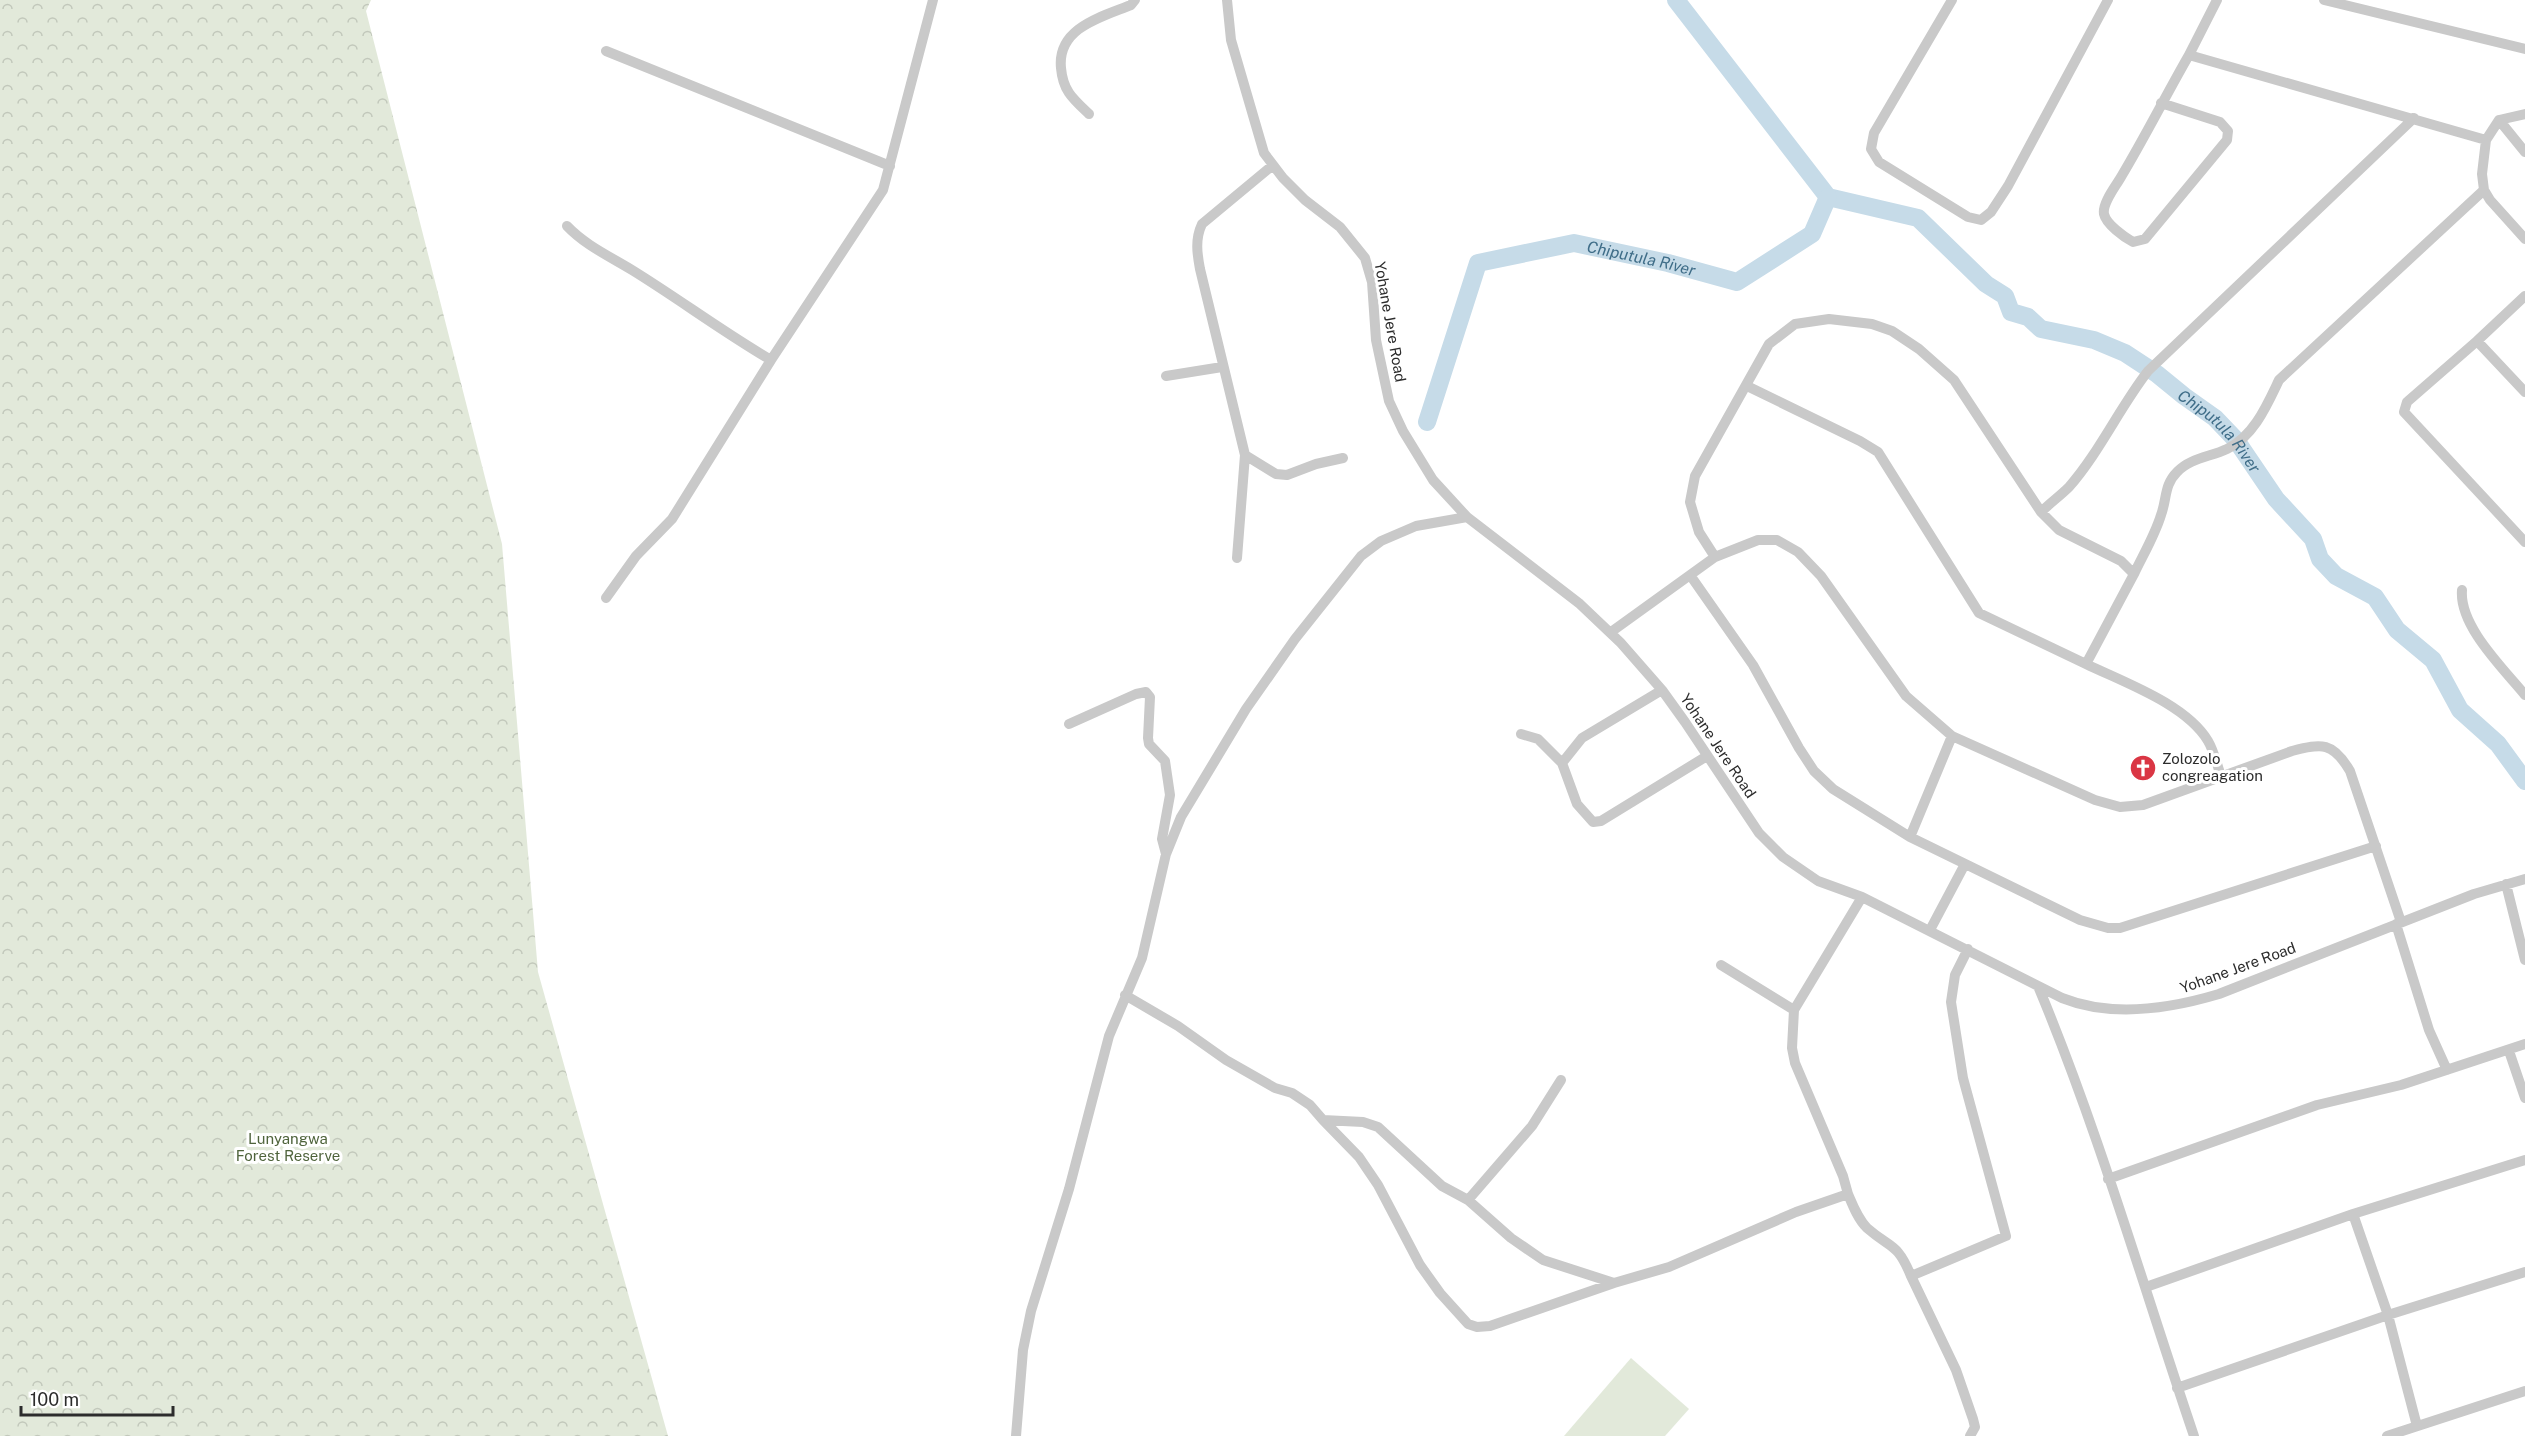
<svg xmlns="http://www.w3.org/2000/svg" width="2525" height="1436" font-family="'Public Sans',sans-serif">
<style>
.grass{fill:#e2e9da}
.forest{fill:url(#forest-crowns)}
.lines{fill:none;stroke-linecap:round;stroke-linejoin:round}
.river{stroke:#c6dbe8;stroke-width:18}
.street{stroke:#c9c9c9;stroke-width:10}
.labels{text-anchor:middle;stroke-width:6;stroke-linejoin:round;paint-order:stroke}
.street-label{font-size:15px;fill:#2c2c2c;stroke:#fff}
.poi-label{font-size:15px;fill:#2c2c2c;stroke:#fff;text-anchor:start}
.park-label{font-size:15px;fill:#4f643c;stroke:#fff}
.water-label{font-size:16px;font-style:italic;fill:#3f6d88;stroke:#fff}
</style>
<defs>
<pattern id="forest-crowns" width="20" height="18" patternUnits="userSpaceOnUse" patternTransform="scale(1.5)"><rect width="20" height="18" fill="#e2e9da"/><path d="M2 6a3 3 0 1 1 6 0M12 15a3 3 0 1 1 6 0" fill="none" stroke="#c2c8bb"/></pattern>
</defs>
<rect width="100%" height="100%" fill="#fff"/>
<!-- grass -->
<path class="grass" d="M1631 1358 1689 1409 1665 1436H1564Z"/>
<!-- forest -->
<path class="forest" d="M0 0H371L366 11 502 544 538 972 668 1436H0Z"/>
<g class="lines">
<!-- river -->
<g class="river">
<path id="s1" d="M1676 0 1828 197 1918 218 1986 284 2005 296 2011 312 2028 317 2041 329 2094 340 2125 353 2157 374 2184 396 2215 418 2236 440 2276 499 2313 539 2320 559 2336 576 2375 597 2397 630 2433 660 2460 710 2498 744 2525 781"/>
<path id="s2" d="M1427 422 1478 263 1574 243 1668 263 1737 282 1812 234 1828 197"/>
</g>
<!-- street -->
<path class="street" d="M1227 0 1231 40 1264 153 1283 178 1305 200 1340 227 1365 258 1372 282 1376 340 1389 401 1403 431 1433 480 1467 517 1580 604 1620 642 1662 690 1685 722 1759 833 1783 857 1818 881 1862 897 2062 998C2112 1018 2169 1009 2219 994L2474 894 2525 879
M1952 0 1874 133 1871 149 1879 162 1968 217 1981 220 1991 212 2008 186 2108 0
M2217 0 2189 55 2486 140
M2324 0 2525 49
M606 51 890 166
M2161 103 2220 122 2228 131 2227 140 2145 239 2133 242C2124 237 2106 224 2104 214 2102 203 2116 186 2121 177 2145 137 2166 95 2189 55
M1089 114C1073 99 1063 91 1061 68 1057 28 1101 17 1131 5L1135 0
M2525 114 2499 120 2486 140 2482 174 2484 190 2490 200 2525 239
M2499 120 2525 152
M567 226C585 245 609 256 632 270 679 299 723 332 771 360
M2477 341 2525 296
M1166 376 1222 367
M1747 386 1860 441 1878 452 1979 613 2086 664
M2525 392 2477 341 2407 402 2404 412 2525 542
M1245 455 1276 474 1287 475 1316 464 1343 458
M2041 512C2050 503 2060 496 2069 487 2099 453 2120 407 2148 371L2414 118
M1715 557 1699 532 1690 502 1695 476 1769 344 1795 324 1829 319 1872 324 1892 331 1919 349 1954 380 2041 512 2059 530 2121 561 2134 574 2086 664C2123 682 2186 704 2208 741 2214 751 2217 765 2221 776
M1237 558 1245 455 1200 269C1197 253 1195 239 1202 224L1273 165
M2134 574C2143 555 2155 535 2161 515 2167 499 2164 485 2177 472 2190 458 2210 457 2227 449 2254 436 2267 405 2279 380L2484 190
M1690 575 1753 665 1799 748 1814 771 1833 789 1910 837 2080 920 2108 928H2120L2376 846
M2462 590C2459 626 2503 668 2525 695
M606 598 636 556 672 519 771 360 883 190 933 0
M1611 632 1715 557 1758 540H1777L1798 552 1821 576 1906 696 1952 736 2095 800 2120 807 2143 805 2292 751C2322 743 2333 742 2350 771L2401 922
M1662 690 1582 738 1562 763 1577 804 1593 822 1601 821 1707 756
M1069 724 1136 694 1146 692 1150 697 1148 738 1149 744 1165 761 1170 795 1162 839 1166 854
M1521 734 1538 739 1562 763
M1910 837 1952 736
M2506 884 2525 960
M2396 924 2429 1030 2447 1070
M1930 930 1965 864
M1721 965 1794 1010
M2038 986C2099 1132 2143 1286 2194 1436
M1125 995 1178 1026 1226 1060 1275 1088 1292 1093 1310 1105 1323 1120 1363 1122 1378 1127 1442 1186 1468 1200 1511 1238 1543 1260 1614 1283 1669 1267 1796 1212 1848 1194 1843 1176 1795 1063 1792 1048 1794 1010 1862 897
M2509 1051 2525 1098
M1323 1120 1359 1157 1378 1185 1420 1265 1440 1293 1468 1324 1477 1327 1490 1326 1614 1283
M2108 1179 2317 1105 2401 1085 2525 1044
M1848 1194C1853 1206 1858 1219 1867 1228 1891 1249 1897 1242 1911 1276L2006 1236 1963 1078 1951 1002 1955 975 1968 949
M1468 1200 1532 1126 1561 1080
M2353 1214 2525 1160
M1911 1276 1956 1370 1973 1419 1975 1427 1970 1436
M2146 1287 2353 1214 2388 1315 2417 1426
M2177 1388 2388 1315 2525 1272
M1016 1436 1023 1350 1031 1311 1069 1189 1109 1036 1142 958 1166 854 1181 817 1246 709 1295 639 1361 556 1381 541 1416 526 1467 517
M2387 1436 2525 1391"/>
</g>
<!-- icons -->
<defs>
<symbol id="church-disc" viewBox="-11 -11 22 22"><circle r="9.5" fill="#da3644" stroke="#fff"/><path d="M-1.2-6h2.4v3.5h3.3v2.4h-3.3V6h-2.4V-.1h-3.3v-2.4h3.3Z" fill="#fff"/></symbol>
</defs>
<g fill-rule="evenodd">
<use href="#church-disc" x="2128" y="753" width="30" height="30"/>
</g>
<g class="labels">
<!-- street labels -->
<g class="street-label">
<text transform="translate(1390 322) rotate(80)" y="5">Yohane Jere Road</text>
<text transform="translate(1718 746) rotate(56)" y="5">Yohane Jere Road</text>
<text transform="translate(2238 968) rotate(-20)" y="5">Yohane Jere Road</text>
</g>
<!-- poi labels -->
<g class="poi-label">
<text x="2162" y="764">Zolozolo<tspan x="2162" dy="17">congreagation</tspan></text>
</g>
<!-- park labels -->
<g class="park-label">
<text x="288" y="1144">Lunyangwa<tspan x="288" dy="17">Forest Reserve</tspan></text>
</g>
<!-- water labels -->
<g class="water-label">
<text dy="6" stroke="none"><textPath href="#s2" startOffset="334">Chiputula River</textPath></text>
<text dy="6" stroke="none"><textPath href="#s1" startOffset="722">Chiputula River</textPath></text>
</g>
</g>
<!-- scale -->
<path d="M21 1406v9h152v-9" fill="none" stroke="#2c2c2c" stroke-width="3"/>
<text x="30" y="1406" font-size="18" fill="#2c2c2c" stroke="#ffffff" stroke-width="4.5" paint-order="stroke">100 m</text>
</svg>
